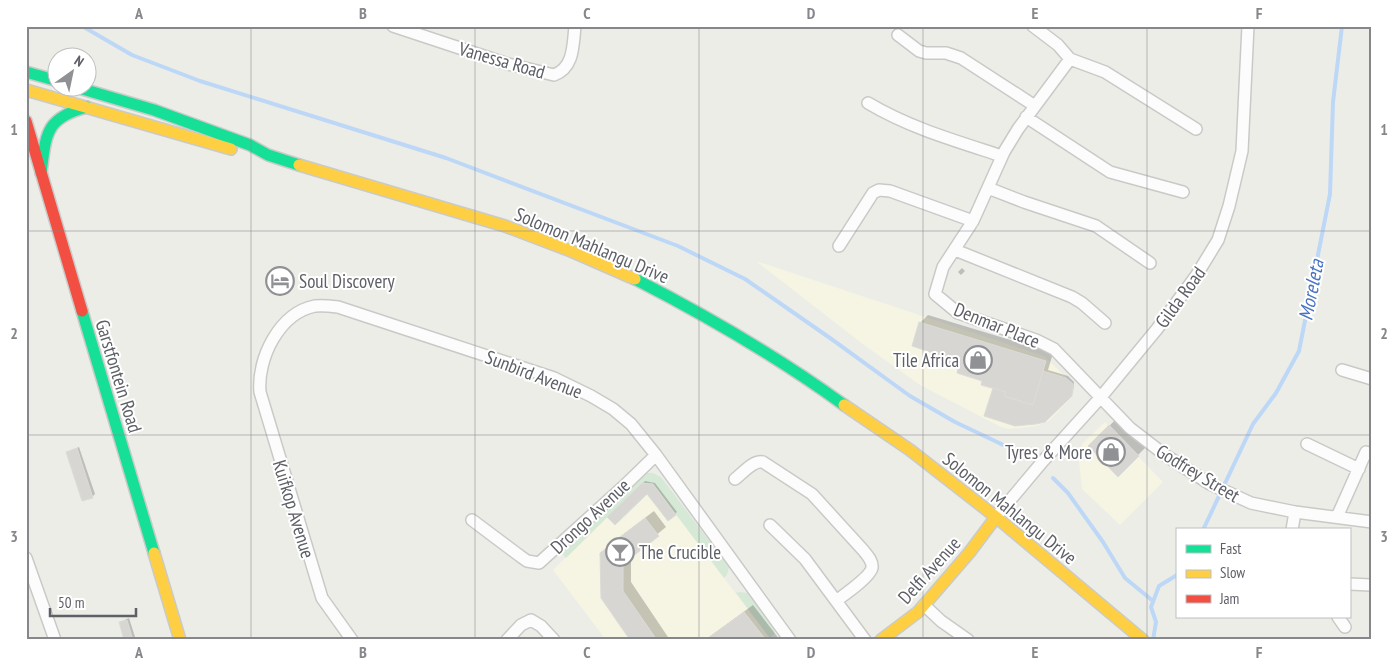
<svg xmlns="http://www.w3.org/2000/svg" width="1398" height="666" font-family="'PT Sans Narrow',sans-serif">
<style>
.commercial{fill:#f6f4e2}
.green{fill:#d6e9d6}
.shadow{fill:#0003}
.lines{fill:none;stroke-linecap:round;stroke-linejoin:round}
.stream{stroke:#bdd7f7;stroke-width:4}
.building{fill:#d7d6d3;stroke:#dcdcd7}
.street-casing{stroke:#c9cac8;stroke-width:14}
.fast-casing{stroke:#cacac9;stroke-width:14}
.slow-casing{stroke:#cacac9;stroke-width:14}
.jam-casing{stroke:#cacac9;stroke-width:14}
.street{stroke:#fcfcfc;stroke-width:11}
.fast{stroke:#16e098;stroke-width:11}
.slow{stroke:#ffcf43;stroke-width:11}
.jam{stroke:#f24e42;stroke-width:11}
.grid{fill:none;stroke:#85878b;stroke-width:1;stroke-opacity:0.55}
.labels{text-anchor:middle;stroke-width:4;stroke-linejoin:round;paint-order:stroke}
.street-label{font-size:19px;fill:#5d6066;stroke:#fff}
.poi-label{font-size:19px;fill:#5d6066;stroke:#fff;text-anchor:start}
.water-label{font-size:20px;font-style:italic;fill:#4974c2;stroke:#fff}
.neatline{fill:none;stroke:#85878b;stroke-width:2}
.grid-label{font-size:16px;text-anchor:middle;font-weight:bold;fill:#85878b}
</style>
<rect width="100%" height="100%" fill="#edede8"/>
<!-- commercial -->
<path class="commercial" d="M756 261 1044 356 1073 384 1071 398 1049 421 1036 426 1008 429 999 426 920 385 864 345Z
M1105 422 1163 482 1120 525 1082 489 1078 453 1083 443Z
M642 483 653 484 771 640H606L553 570Z"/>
<!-- green -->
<path class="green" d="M646 473H653L661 477 729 567 727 575 724 578 653 484 642 483 566 558 561 552 641 475Z
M739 592 748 593 775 629 774 634 770 638 736 593Z"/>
<!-- shadow -->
<path class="shadow" d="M962 268 965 271 961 275 958 272Z
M928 315 1053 353 1048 370 1068 376 1074 382 1073 392 1044 421 983 380 960 368 938 353 920 323Z
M1117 418 1146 447 1118 475 1090 446Z
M79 447 95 494 92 497 68 452Z
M645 481 655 483 677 512 669 519 647 493 609 517Z
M654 511 666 527 631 556V582L670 640H631L601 553 609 545Z
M753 605 780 640H706L709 637Z
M129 618 136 640H125L120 622Z"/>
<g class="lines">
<!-- stream -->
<path class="stream" d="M82 26 132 55 200 81 446 158 678 246 745 279 830 338 910 396 955 422 1022 454
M1053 478 1068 493 1103 542 1125 578 1153 601
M1203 530 1253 424 1276 393 1299 351 1330 194 1333 102 1342 26
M1153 640 1156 622 1151 607 1159 586 1177 575"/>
</g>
<!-- building -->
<path class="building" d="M919 322 1046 361 1033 405 1004 396 1006 392 981 385 982 381 957 373 958 369 934 362 936 354 912 346Z
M1043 371 1066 378 1073 384 1072 396 1045 422 1036 424 1015 426 984 416 993 388 1006 392 1004 396 1033 405Z
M1109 425 1139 456 1118 477 1088 446Z
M77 448 93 498 82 501 66 452Z
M642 483 653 484 676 515 668 521 647 494 615 525 607 517Z
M645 518 659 536 623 564V591L657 640H630L601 598 600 553Z
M744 612 766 640H706Z
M127 620 133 640H124L119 622Z"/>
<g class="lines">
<defs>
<path id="street" d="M393 26 508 64 554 75C574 68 573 45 575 26
M1033 26 1058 45 1070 59 1105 72 1196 129
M898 35 919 51 926 53H946L961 58 1035 106
M1070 59 1018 129 1004 152 973 221 943 267 935 294 958 313 1036 340 1054 349 1130 428 1165 455 1210 484 1251 503 1295 512 1372 522
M868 103C910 128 956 141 1002 156
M1026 117 1110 172 1183 192
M988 188 1024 202 1096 226 1150 263
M839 246 873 193 879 190 890 191 973 221
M955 250 1072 297 1082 303 1105 323
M1342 370 1372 379
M1307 444 1359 469
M735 479C743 473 753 460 763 462L812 494 863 550C867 555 873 561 872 568 870 577 844 595 836 601
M996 517 1043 461 1101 397 1157 329 1196 276 1218 240 1229 206 1242 151 1248 26
M1337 517 1366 452
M472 520 520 556 527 561 539 563 623 487 656 455
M770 525 805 559 865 640
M1292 530 1295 512
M26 558 55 640
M1349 584 1371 585
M924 605 941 621 968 640
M1338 617 1345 627
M352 640 322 598 260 392C257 359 279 313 315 306 322 305 330 306 338 307L554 378 591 396 613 409 631 424 656 455 790 640
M507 640 521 625 531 620 541 626 554 640"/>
<path id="fast" d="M26 72 58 81
M79 88 154 110 250 145 268 155 299 165
M41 173C46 134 45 118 87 107
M635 279C707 316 778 357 844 405
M82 311 154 553"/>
<path id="slow" d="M26 90 231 149
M299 165 505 226 571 251 635 279
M844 405 910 450 996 517 1143 640
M154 553 180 640
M881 640 918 612 969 553 996 517"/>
<path id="jam" d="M26 121 82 311"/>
</defs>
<!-- street casing -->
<use href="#street" class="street-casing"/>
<!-- fast casing -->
<use href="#fast" class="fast-casing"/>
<!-- slow casing -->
<use href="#slow" class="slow-casing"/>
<!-- jam casing -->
<use href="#jam" class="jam-casing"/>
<!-- street -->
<use href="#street" class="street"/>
<!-- fast -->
<use href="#fast" class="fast"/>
<!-- slow -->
<use href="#slow" class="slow"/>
<!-- jam -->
<use href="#jam" class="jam"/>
</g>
<!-- grid -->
<path class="grid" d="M251 26V640M475 26V640M699 26V640M923 26V640M1147 26V640M26 231H1372M26 435H1372"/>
<!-- icons -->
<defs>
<symbol id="hotel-ring" viewBox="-11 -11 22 22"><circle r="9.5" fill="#fff" stroke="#8f9194" stroke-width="1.5"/><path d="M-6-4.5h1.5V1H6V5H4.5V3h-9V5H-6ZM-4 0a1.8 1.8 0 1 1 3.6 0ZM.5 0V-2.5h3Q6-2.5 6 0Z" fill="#8f9194"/></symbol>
<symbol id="shop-ring" viewBox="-11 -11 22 22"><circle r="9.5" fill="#fff" stroke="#8f9194" stroke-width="1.5"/><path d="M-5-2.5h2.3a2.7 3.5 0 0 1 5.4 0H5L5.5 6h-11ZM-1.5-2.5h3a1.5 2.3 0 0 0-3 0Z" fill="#8f9194"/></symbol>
<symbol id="bar-ring" viewBox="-11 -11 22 22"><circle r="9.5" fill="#fff" stroke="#8f9194" stroke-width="1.5"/><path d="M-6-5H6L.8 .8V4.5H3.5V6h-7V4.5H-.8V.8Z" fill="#8f9194"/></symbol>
</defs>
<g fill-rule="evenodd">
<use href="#hotel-ring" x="264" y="265" width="32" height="32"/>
<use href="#shop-ring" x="962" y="344" width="32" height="32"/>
<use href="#shop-ring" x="1095" y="436" width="32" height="32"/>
<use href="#bar-ring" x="604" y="536" width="32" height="32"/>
</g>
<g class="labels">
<!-- street labels -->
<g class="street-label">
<text transform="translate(502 60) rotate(16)" y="7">Vanessa Road</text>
<text transform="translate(592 245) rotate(23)" y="7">Solomon Mahlangu Drive</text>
<text transform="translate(1180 297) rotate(-54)" y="7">Gilda Road</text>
<text transform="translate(997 325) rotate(22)" y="7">Denmar Place</text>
<text transform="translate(534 374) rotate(21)" y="7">Sunbird Avenue</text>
<text transform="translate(119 376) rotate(73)" y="7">Garstfontein Road</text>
<text transform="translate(1198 473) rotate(31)" y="7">Godfrey Street</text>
<text transform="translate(1010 508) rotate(39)" y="7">Solomon Mahlangu Drive</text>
<text transform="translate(294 509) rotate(73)" y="7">Kuifkop Avenue</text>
<text transform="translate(590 516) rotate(-43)" y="7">Drongo Avenue</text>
<text transform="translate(929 570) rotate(-48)" y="7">Delfi Avenue</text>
</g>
<!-- poi labels -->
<g class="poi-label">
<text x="299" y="288">Soul Discovery</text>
<text x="959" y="367" text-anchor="end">Tile Africa</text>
<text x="1092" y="459" text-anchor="end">Tyres &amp; More</text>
<text x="639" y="559">The Crucible</text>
</g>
<!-- water labels -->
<g class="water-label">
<text transform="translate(1311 290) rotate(-79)" y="7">Moreleta</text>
</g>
</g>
<!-- border -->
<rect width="1398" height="666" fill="none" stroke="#ffffff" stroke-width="55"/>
<!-- legend -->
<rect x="1176" y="528" width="175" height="90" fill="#ffffff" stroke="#bebfc2"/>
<rect x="1186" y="545" width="25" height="8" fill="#16e098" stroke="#bebfc2"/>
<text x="1220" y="554" font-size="15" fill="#5d6066">Fast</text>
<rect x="1186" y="570" width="25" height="8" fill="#ffcf43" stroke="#bebfc2"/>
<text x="1220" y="578" font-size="15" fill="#5d6066">Slow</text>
<rect x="1186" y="595" width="25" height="8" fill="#f24e42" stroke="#bebfc2"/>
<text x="1220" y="604" font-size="15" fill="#5d6066">Jam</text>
<!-- north arrow -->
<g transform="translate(72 72) rotate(33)"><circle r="24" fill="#ffffff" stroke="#bebfc2"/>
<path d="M0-4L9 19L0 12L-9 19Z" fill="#8f9194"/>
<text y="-8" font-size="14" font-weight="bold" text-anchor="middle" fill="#5d6066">N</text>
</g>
<!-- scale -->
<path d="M50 608v8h86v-8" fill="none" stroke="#5d6066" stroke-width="2.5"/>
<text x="58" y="608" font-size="15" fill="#5d6066" stroke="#ffffff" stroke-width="4" paint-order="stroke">50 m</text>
<rect x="28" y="28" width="1342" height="610" class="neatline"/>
<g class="grid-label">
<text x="139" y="19">A</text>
<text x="363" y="19">B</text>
<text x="587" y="19">C</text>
<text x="811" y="19">D</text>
<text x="1035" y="19">E</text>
<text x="1259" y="19">F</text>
<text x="14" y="135">1</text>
<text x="1384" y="135">1</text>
<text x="14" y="339">2</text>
<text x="1384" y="339">2</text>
<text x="14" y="542">3</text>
<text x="1384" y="542">3</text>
<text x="139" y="658">A</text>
<text x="363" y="658">B</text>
<text x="587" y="658">C</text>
<text x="811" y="658">D</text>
<text x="1035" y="658">E</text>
<text x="1259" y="658">F</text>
</g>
</svg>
